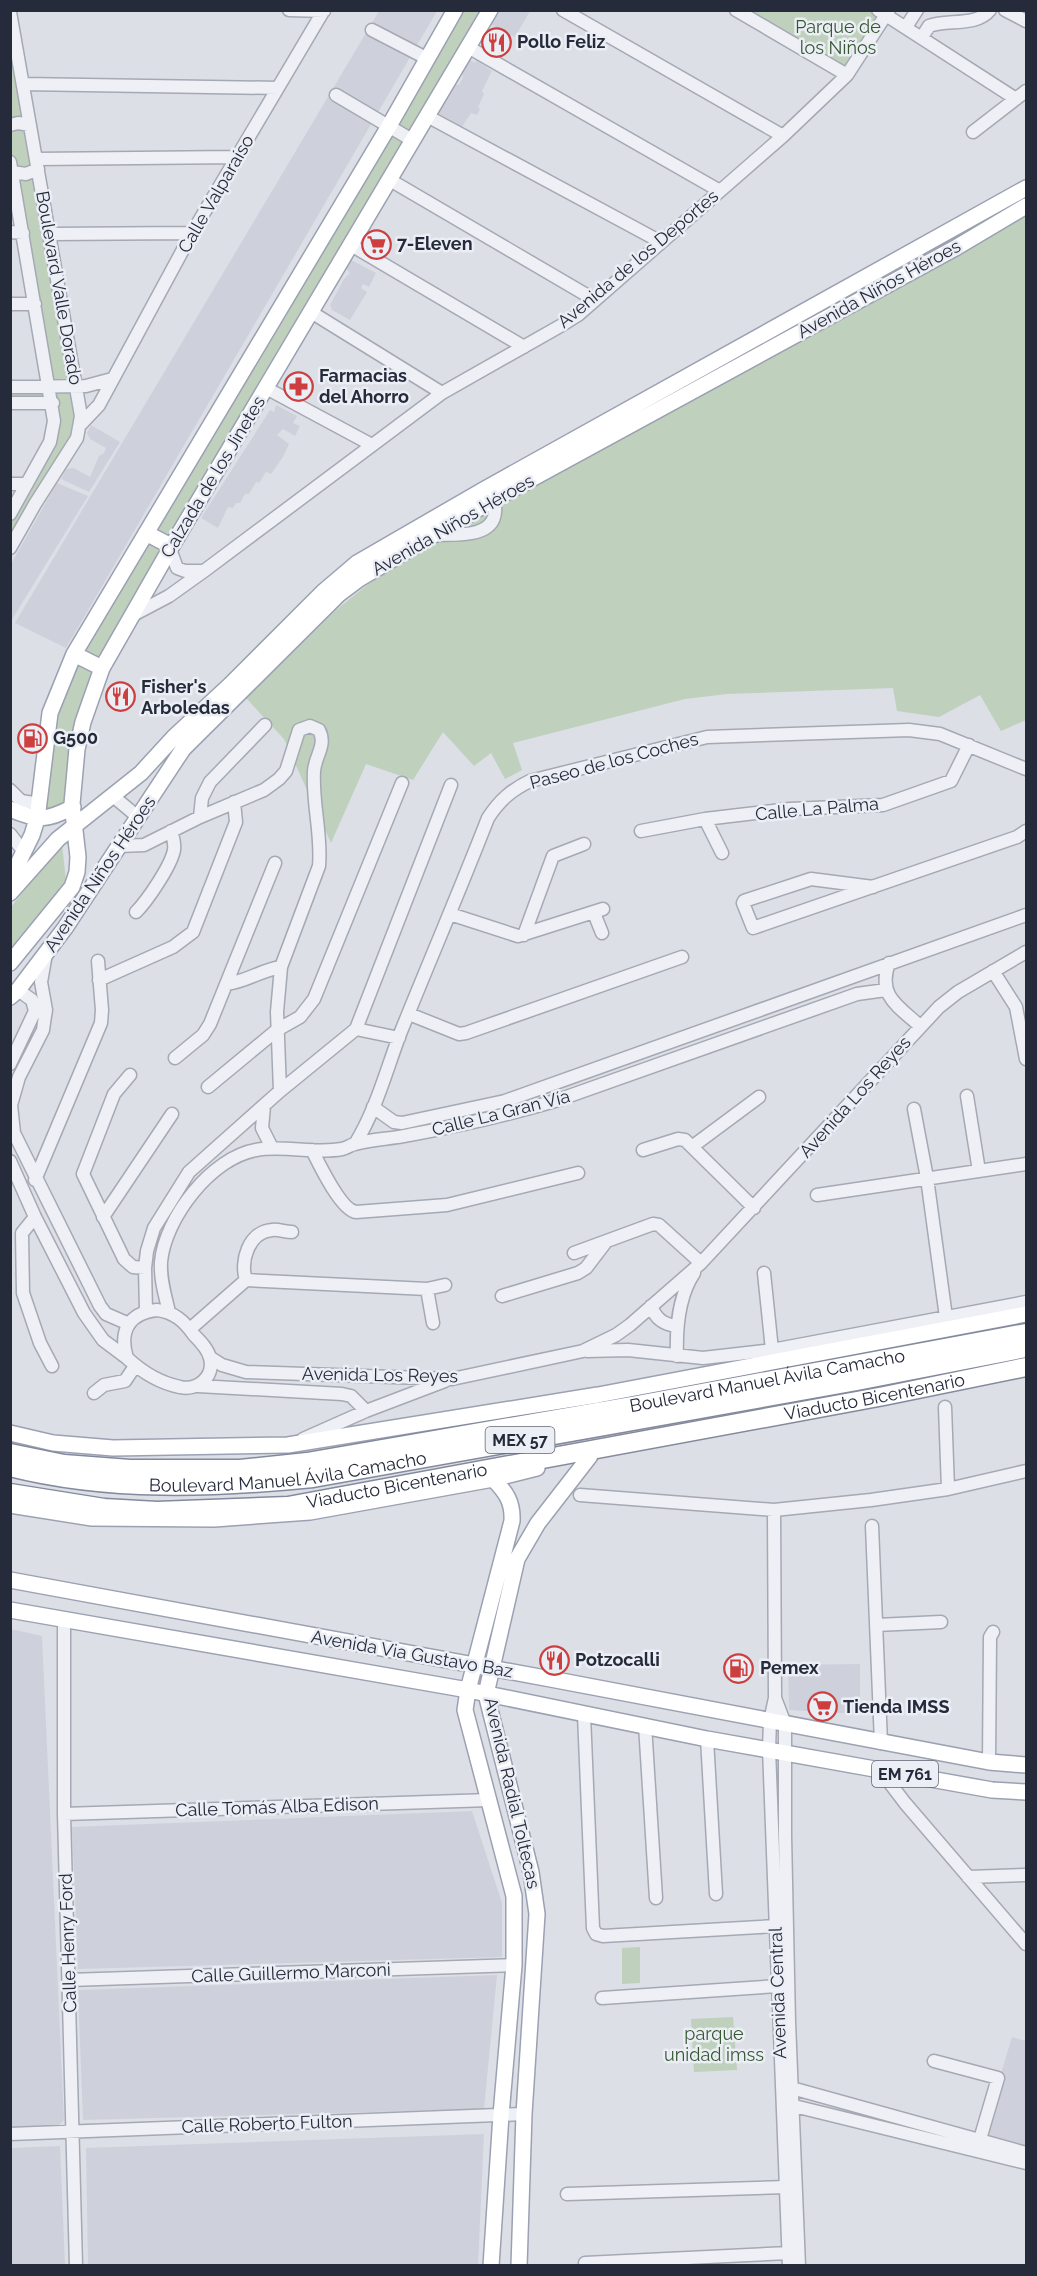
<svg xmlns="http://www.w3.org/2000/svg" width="1037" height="2276" font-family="Raleway,sans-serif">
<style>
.built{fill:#ced1db}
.green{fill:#bfd0bd}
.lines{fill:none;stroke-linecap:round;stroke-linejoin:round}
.minor-casing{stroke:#a5a9b3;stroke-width:15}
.major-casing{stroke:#9ba1b2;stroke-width:18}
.highway-casing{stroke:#848a9d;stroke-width:21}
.minor{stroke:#eff0f5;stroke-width:12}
.major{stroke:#fff;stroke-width:15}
.highway{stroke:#fff;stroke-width:18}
.labels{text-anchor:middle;stroke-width:5;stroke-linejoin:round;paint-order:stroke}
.shield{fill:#ebeef4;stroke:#616673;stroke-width:1.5}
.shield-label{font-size:16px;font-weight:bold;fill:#262b3c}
.park-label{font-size:18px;fill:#355833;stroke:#ebeef4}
.poi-label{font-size:18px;font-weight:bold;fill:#262b3c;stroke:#ebeef4;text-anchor:start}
.street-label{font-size:18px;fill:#262b3c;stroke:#ebeef4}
</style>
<rect width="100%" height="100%" fill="#dcdfe6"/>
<!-- built -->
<path class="built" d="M379 11H437L66 648 15 623Z
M497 11H530L515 37 490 24Z
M470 60 475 63 476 60 492 71 482 91 484 94 478 107 480 109 477 115 471 113 462 127 436 112 451 83 459 85 463 77 462 69Z
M351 260 376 273 369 287 363 284 361 288 367 292 350 320 332 310 330 305 344 279 350 273 346 268Z
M276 405 297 416 293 423 300 426 295 436 283 429 277 435 289 444 283 457 271 474 266 472 259 483 256 482 249 494H245L240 503H236L233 508 228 507 218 528 201 518 270 410 274 412Z
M91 425 120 442 89 492 61 479 66 469 74 468 90 477 99 456 104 453 106 448 90 439 87 433Z
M57 483 88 496 11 621V564Z
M11 1629 42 1636 64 2120 58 2126 11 2127Z
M860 1664V1714L789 1710 788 1665Z
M472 1811 502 1903V1957L78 1969 72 1827Z
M497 1975 484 2109 83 2120 78 1990Z
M1012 2037 1026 2041V2148L982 2137Z
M484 2134 478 2265H88L86 2148Z
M60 2146 65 2265H11V2148Z"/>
<!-- green -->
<path class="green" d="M876 10 885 16 846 72 737 11Z
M456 11H488L100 667 71 799 46 817 45 751 75 654Z
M10 12 80 424 11 546V516L55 429 11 162Z
M1026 215V720L1001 731 980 695 939 717 897 711 893 688 727 694 685 699 513 743 522 770 505 779 491 753 474 766 443 732 413 780 366 764 331 843 284 739 246 698 335 611 367 585 442 536Z
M11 387 47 388 49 403H11Z
M62 844 66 881 11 948V907Z
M640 1947V1983L622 1984V1948Z
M733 2017 737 2070 694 2072 691 2019Z"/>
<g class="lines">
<defs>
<path id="minor" d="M289 10 324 11
M563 10 783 136
M736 10 847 75
M878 10 1016 99
M1005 10 1026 21
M10 12 81 416 77 438 35 504 10 548
M906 27 917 10
M372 30 428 59
M922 37 929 26C948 19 976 27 990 10
M468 47 720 191
M23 84 278 88
M336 95 412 140
M427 116 661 242
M10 125 18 123 30 125
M973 132 1026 91
M36 159 237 157
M10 162 54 421 50 442 10 514
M12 172 26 174 38 169
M390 180 595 300
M10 232 23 233
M49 234 192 233
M351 245 524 347
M10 304H35
M311 312 442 393
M10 387 86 386 112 379
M266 388 372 445
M10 403H53
M81 424 99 405 192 233 324 10
M10 484H27
M434 535C453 534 493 539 495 512 496 505 493 500 489 494
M170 549 177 568 185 571H204
M133 615 169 596 204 571 442 393 562 325 578 315 783 136 847 75 889 10
M10 790 21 801 40 804
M114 797 138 817
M200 817 202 798 210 782 265 725
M705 819 722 853
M641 831 705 819 790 809 883 805 951 781 969 745
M10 834 24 852
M119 846 144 845 200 817 264 790 279 779 286 771 299 730 310 726 319 730C327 745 315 756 314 771 312 803 322 834 319 866L281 967 277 1012 280 1091
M873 887 811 879 744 901 743 903 753 928 1017 837 1026 831
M136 912C147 901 171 866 174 850 175 844 173 837 171 831
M594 913 602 933
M450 914 518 936 603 909
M524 935 553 856 584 844
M46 954 41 982 46 1010 45 1016 43 1030 19 1077 11 1105 14 1133 100 1306 106 1314 129 1324
M889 963C877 996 898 1006 920 1026
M993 971 1016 1007 1026 1059
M99 980 173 947 193 932 236 822 234 802
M226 984C246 982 261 970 281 967
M409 1014 459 1034 466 1033 682 957
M356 1029 399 1038
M175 1058 203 1035 210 1024 275 863
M10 1064 35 1011 32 1000 18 990
M130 1075 114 1094 83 1174 124 1259 133 1267 145 1268
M208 1087 277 1030 300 1017 314 999 402 783
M967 1096 979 1171
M264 1106 262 1128 272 1148
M373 1107 394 1122 402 1123 505 1101 1026 915
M914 1109 927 1178 946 1317
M355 1144C376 1110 386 1071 400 1034 429 962 460 890 488 818 499 801 511 790 530 781L707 737 909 730 940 734 1026 769
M693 1146 759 1097
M312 1150C319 1164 341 1210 356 1212L447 1205 578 1173
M643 1150 678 1139 685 1140 754 1208
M10 1161 35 1217 84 1313 103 1340 127 1358
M35 1180 101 1023 102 1010 98 961
M817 1195 1026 1164
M35 1217 22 1233 23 1293 40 1343 52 1366
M103 1217 172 1114
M574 1253 653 1224 659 1225 701 1263
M764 1273 772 1350
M246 1280C240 1262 248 1232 272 1230 278 1229 285 1232 292 1232
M427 1289 433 1323
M502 1296 578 1273 586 1268 605 1243
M651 1306C656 1319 663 1324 676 1326
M157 1310C174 1312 184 1321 194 1335 200 1341 208 1349 210 1358 215 1377 197 1391 180 1387 160 1383 141 1371 127 1358 119 1332 128 1313 157 1310Z
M146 1311 145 1268 147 1251 154 1228 189 1172 280 1091 356 1029 451 785
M169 1312C165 1295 160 1279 161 1262 165 1218 211 1158 256 1150 284 1145 314 1154 342 1149 347 1148 350 1145 355 1144 371 1139 392 1139 409 1135 458 1126 507 1115 555 1101L857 994 886 990
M190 1329 246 1280 427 1289 445 1285
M587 1351 628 1350 703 1358 772 1350 1026 1302
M677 1356C676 1328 678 1297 694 1273
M211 1358 222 1365 246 1372 452 1379 583 1351 616 1335 630 1325 701 1263 939 1007 958 992 1026 952
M198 1386 342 1394 351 1396 366 1411
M94 1393 104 1385 125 1381 135 1366
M945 1407 948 1489
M303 1439 366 1411 445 1381
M580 1495 774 1510 871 1500 948 1489 1026 1471
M774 1510 775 1698 770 1721 769 1749 789 2266
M872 1526 881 1743
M64 1620V1814L76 2266
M876 1625 941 1622
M775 1698 785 1724V1836L789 2022 799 2266
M584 1715 593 1928 596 1934 603 1936 776 1926
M645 1725 656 1898
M707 1739 716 1894
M989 1762 990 1637 993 1632
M880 1770 905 1803 1026 1944
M64 1814 490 1800
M968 1877 1026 1875
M69 1980 514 1965
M602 1998 778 1986
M934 2061 998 2078 978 2146
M788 2087 1026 2153
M786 2104 1026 2163
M10 2134 524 2114
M567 2194 786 2187
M585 2263 788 2253"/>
<path id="major" d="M146 533 165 543 170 549
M74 654 102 668
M10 809C37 821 47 821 73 807
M10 880 32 835 37 819 50 713 74 654 389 126 455 10
M10 893 58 839 141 773 174 737 230 685 323 592 357 563 485 489 1026 188
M10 963 72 887 77 872 78 857 72 804 77 749 83 722 102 668 170 549 490 10
M10 997 18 990 65 928 183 749 339 594 359 579 493 500 957 247 1026 206
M10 1433 53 1443 113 1448 288 1445 598 1395 1026 1314
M10 1505 92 1518 214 1519 310 1512 493 1479 537 1468
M10 1580 556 1680 989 1762 1026 1765
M10 1610 468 1690 707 1739 880 1770 992 1790 1026 1792
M491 2266 501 2115 514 1965V1896L465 1710 468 1690 512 1521C513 1502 506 1492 493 1479
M519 2266 524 2114 537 1914 531 1872 486 1694 517 1559 538 1523 590 1456"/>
<g id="highway">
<path id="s1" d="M10 1453 64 1464 130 1469H240L307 1462 637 1405 1026 1333"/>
<path id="s2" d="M10 1467C109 1492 213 1488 313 1478L857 1381 1026 1348"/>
<path id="s3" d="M10 1493 104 1508 157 1511 288 1506 884 1396 1026 1367"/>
</g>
</defs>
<!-- minor casing -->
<use href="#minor" class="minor-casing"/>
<!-- major casing -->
<use href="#major" class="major-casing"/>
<!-- highway casing -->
<use href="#highway" class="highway-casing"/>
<!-- minor -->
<use href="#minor" class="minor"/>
<!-- major -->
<use href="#major" class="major"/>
<!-- highway -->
<use href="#highway" class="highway"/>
</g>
<!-- icons -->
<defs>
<symbol id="restaurant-ring" viewBox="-11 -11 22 22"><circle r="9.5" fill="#ebeef4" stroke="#cd3f3f" stroke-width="1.5"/><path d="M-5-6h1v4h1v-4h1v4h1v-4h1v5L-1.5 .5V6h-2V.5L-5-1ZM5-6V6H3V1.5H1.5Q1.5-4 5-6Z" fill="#cd3f3f"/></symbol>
<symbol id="supermarket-ring" viewBox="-11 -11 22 22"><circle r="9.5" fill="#ebeef4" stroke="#cd3f3f" stroke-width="1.5"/><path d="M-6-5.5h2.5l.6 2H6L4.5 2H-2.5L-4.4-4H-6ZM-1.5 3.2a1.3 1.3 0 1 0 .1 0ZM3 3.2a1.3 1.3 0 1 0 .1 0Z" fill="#cd3f3f"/></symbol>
<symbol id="pharmacy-ring" viewBox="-11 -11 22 22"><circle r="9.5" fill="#ebeef4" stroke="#cd3f3f" stroke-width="1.5"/><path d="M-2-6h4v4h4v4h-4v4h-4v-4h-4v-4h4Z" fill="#cd3f3f"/></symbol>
<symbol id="fuel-ring" viewBox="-11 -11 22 22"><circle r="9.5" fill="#ebeef4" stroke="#cd3f3f" stroke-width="1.5"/><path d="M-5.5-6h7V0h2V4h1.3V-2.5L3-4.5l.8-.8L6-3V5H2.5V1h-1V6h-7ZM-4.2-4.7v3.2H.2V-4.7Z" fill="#cd3f3f"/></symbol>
</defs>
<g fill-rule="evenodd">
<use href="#restaurant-ring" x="480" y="26" width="33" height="33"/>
<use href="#supermarket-ring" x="360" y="228" width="33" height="33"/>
<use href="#pharmacy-ring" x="282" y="370" width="33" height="33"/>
<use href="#restaurant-ring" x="104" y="680" width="33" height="33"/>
<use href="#fuel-ring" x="16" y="722" width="33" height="33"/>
<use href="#restaurant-ring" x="538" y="1644" width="33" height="33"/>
<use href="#fuel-ring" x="722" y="1652" width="33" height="33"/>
<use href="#supermarket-ring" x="806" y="1690" width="33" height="33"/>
</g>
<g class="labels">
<!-- shield labels -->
<g class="shield">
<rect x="485.5" y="1427" width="69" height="26" rx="4.5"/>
<rect x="872" y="1761" width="66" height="26" rx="4.5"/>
</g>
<g class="shield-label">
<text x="520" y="1446">MEX 57</text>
<text x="905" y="1780">EM 761</text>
</g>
<!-- park labels -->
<g class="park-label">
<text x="838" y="33">Parque de<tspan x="838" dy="21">los Niños</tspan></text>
<text x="714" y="2040">parque<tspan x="714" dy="21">unidad imss</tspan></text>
</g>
<!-- poi labels -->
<g class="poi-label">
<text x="517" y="48">Pollo Feliz</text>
<text x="397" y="250">7-Eleven</text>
<text x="319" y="382">Farmacias<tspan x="319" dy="21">del Ahorro</tspan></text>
<text x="141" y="693">Fisher's<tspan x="141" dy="21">Arboledas</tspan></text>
<text x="53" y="744">G500</text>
<text x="575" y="1666">Potzocalli</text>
<text x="760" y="1674">Pemex</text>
<text x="843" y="1713">Tienda IMSS</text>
</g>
<!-- street labels -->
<g class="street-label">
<text transform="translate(216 194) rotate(-60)" y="6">Calle Valparaíso</text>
<text transform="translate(638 259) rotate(-40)" y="6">Avenida de los Deportes</text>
<text transform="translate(59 288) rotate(80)" y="6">Boulevard Valle Dorado</text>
<text transform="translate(879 289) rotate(-29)" y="6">Avenida Niños Héroes</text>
<text transform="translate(213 477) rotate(-59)" y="6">Calzada de los Jinetes</text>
<text transform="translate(453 525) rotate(-30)" y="6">Avenida Niños Héroes</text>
<text transform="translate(614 761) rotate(-15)" y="6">Paseo de los Coches</text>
<text transform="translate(817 809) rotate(-5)" y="6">Calle La Palma</text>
<text transform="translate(100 874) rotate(-56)" y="6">Avenida Niños Héroes</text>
<text transform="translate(855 1097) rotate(-48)" y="6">Avenida Los Reyes</text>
<text transform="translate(501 1113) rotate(-14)" y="6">Calle La Gran Vía</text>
<text transform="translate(380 1375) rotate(1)" y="6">Avenida Los Reyes</text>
<text dy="6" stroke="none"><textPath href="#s1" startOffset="766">Boulevard Manuel Ávila Camacho</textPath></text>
<text dy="6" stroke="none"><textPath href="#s3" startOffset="876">Viaducto Bicentenario</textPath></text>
<text dy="6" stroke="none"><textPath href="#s2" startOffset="280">Boulevard Manuel Ávila Camacho</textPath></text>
<text dy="6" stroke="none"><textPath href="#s3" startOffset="390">Viaducto Bicentenario</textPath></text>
<text transform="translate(412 1654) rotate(10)" y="6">Avenida Via Gustavo Baz</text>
<text transform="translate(512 1793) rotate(77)" y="6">Avenida Radial Toltecas</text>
<text transform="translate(277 1807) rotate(-2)" y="6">Calle Tomás Alba Edison</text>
<text transform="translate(68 1943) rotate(-92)" y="6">Calle Henry Ford</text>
<text transform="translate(291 1973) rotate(-2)" y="6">Calle Guillermo Marconi</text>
<text transform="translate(778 1993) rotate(-92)" y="6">Avenida Central</text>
<text transform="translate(267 2124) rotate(-2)" y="6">Calle Roberto Fulton</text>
</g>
</g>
<!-- border -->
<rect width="1037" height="2276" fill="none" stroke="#262b3c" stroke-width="24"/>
</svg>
